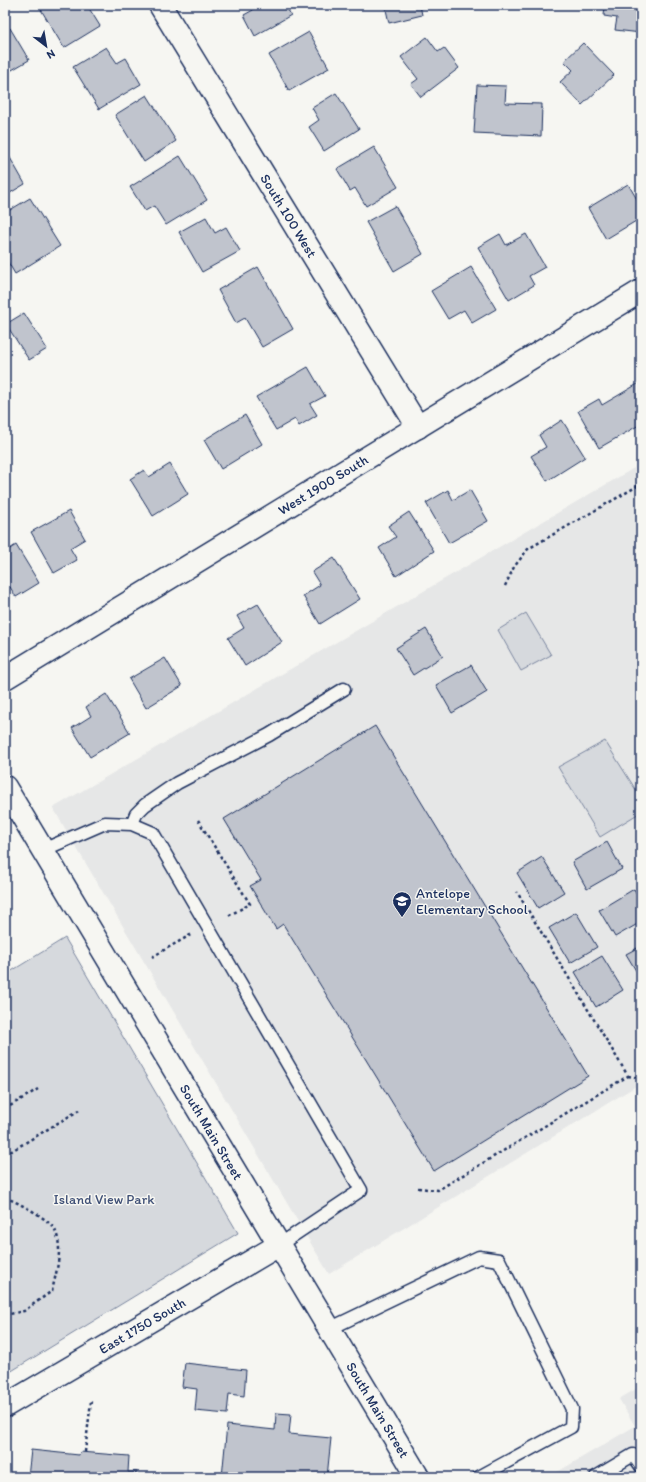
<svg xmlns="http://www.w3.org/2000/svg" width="646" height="1482" font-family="Itim,sans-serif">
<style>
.built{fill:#e6e7e7}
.green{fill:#d6d9dd;stroke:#78849e}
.building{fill:#c0c4cd;stroke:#1b2f5e}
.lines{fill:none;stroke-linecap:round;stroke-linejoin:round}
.service-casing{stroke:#1b2f5e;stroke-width:15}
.minor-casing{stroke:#1b2f5e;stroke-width:25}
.tertiary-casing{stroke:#1b2f5e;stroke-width:25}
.path{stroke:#1b2f5e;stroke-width:2.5;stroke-dasharray:3 3;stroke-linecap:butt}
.service{stroke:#f6f6f2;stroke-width:12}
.minor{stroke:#f6f6f2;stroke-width:22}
.tertiary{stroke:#f6f6f2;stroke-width:22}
.labels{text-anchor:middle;stroke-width:3;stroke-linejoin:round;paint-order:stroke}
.street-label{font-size:14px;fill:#1b2f5e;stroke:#f6f6f2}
.poi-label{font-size:14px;fill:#1b2f5e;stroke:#f6f6f2;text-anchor:start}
.park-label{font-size:14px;fill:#405177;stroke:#f6f6f2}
</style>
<rect width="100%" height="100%" fill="#f6f6f2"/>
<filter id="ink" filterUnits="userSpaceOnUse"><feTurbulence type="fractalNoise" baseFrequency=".025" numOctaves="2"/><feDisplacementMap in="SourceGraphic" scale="8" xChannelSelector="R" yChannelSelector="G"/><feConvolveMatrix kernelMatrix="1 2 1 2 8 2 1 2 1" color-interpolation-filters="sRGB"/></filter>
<g filter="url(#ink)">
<!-- built -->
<path class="built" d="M641 464V1083L329 1274 53 808Z
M641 1386V1477H549L635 1426 619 1399Z"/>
<!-- green -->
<path class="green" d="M526 613 551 655 521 671 498 630Z
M605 741 641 798V812L600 837 558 767Z
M65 938 238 1233 5 1375V975Z"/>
<!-- building -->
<path class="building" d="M44 5H76L78 7 87 5 100 26 64 48 40 8Z
M250 5H285L291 15 255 36 244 15 253 10Z
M385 5H420L422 15 389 23Z
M605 5H641V33L615 30 617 18 604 16Z
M10 28 29 60 5 74V31Z
M309 32 329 68 289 91 269 55Z
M427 37 438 52 444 48 459 68 421 97 411 84 418 79 401 57Z
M583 43 614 75 582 105 560 82 573 70 564 61Z
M106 47 117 63 126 58 141 84 99 109 73 67Z
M477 85 506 86 505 103 542 104 541 136 474 133Z
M336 93 359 129 324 151 309 127 319 120 312 108Z
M147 95 176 141 144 162 115 115Z
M374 147 398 187 366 206 355 188 350 191 337 169Z
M5 149 25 184 5 196Z
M180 156 207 200 166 225 154 206 145 211 130 187Z
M628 184 641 206V218L606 239 588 208Z
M30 198 60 246 15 274 5 257V213Z
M395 206 423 254 394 271 366 222Z
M206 217 215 233 226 227 240 251 202 272 179 232Z
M500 234 506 245 526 234 545 267 529 276 534 285 509 300 478 247Z
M258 267 293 329 262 347 245 318 236 323 218 290Z
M471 267 496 309 472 323 464 310 448 319 431 291Z
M24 313 47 349 29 360 6 324Z
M308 367 325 396 310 404 317 415 299 426 295 419 276 430 256 397Z
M641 382V424L599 448 578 411 599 399 602 405Z
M245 415 262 444 221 469 204 440Z
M562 420 585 457 547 481 531 456 546 447 539 435Z
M170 464 188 494 153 516 130 479 144 470 149 477Z
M448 490 453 500 470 490 488 521 449 543 426 503Z
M69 511 85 539 70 548 77 560 54 573 31 532Z
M409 512 434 551 396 576 379 548 396 537 388 526Z
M16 545 39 583 16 597 10 587 5 590V552Z
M334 558 360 599 320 624 303 596 320 585 312 572Z
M258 604 282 642 245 666 228 638 244 628 237 616Z
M426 629 443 656 413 675 396 648Z
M165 658 182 686 146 708 129 679Z
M471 665 487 692 452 713 436 685Z
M106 694 130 733 90 757 72 728 91 716 86 707Z
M375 726 588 1076 434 1171 283 924 276 929 250 886 261 880 224 819Z
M607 842 622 869 587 889 572 862Z
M542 857 564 892 538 908 517 873Z
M634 889 641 901V922L615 937 599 910Z
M576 912 597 947 570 963 549 928Z
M641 946V979L626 954Z
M602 956 623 990 596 1007 575 972Z
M185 1363 246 1370 244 1396 229 1394 227 1414 195 1411 197 1389 182 1387Z
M276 1413 291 1414 289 1434 331 1438 327 1477H222L227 1425 275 1430Z
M31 1450 79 1455 80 1452 129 1456 128 1472H137V1477H28Z"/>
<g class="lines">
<defs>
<path id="service" d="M132 824 136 814 145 805 177 783 269 735 344 689
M43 850 105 823 132 824 153 833 361 1190 279 1245
M329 1329 479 1257 499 1260 572 1409 571 1427 479 1477
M596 1477 633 1455 641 1466"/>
<g id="minor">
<path id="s1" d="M160 5 418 427"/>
<path id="s2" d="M5 678 641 291"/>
<path id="s3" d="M5 1406 279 1245"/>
</g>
<g id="tertiary">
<path id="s4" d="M5 787 418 1477"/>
</g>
</defs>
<!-- service casing -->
<use href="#service" class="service-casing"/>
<!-- minor casing -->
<use href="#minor" class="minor-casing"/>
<!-- tertiary casing -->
<use href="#tertiary" class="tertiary-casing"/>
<!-- path -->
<path class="path" d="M505 586 514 567 528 549 641 484
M198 820 250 904 228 916
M152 957 192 934
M628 1076 641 1078
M5 1109 38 1089
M5 1155 81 1109
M418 1188 438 1190 628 1076 517 892
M5 1197C18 1203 50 1218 56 1232 63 1251 56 1273 52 1291L24 1311 5 1315
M85 1452 91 1401"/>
<!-- service -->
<use href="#service" class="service"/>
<!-- minor -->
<use href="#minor" class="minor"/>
<!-- tertiary -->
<use href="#tertiary" class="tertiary"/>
</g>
</g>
<!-- icons -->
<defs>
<symbol id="school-pin" viewBox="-11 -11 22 30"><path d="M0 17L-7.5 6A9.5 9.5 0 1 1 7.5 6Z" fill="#1b2f5e" stroke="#f6f6f2"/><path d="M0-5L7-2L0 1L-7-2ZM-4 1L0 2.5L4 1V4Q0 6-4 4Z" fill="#fff"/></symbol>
</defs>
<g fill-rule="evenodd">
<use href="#school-pin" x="391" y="890" width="22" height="30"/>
</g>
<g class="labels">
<!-- street labels -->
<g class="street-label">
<text dy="5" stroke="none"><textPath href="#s1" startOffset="247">South 100 West</textPath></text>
<text dy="5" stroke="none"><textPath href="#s2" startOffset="372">West 1900 South</textPath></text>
<text dy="5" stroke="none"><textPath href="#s4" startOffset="402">South Main Street</textPath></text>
<text dy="5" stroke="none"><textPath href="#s3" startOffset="159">East 1750 South</textPath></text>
<text dy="5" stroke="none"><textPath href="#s4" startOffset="726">South Main Street</textPath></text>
</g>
<!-- poi labels -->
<g class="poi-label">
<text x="416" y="898">Antelope<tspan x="416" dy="16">Elementary School</tspan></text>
</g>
<!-- park labels -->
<g class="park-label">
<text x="104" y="1204">Island View Park</text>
</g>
</g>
<!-- margin -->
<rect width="646" height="1482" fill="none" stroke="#f6f6f2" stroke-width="20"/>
<rect x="10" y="10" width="626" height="1462" fill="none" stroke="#1b2f5e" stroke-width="1.5" filter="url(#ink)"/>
<!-- north arrow -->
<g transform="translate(46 46) rotate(149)" stroke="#f6f6f2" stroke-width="3" paint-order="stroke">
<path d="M0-3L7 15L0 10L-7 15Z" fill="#1b2f5e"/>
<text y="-6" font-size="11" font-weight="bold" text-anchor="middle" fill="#1b2f5e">N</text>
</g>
</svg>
